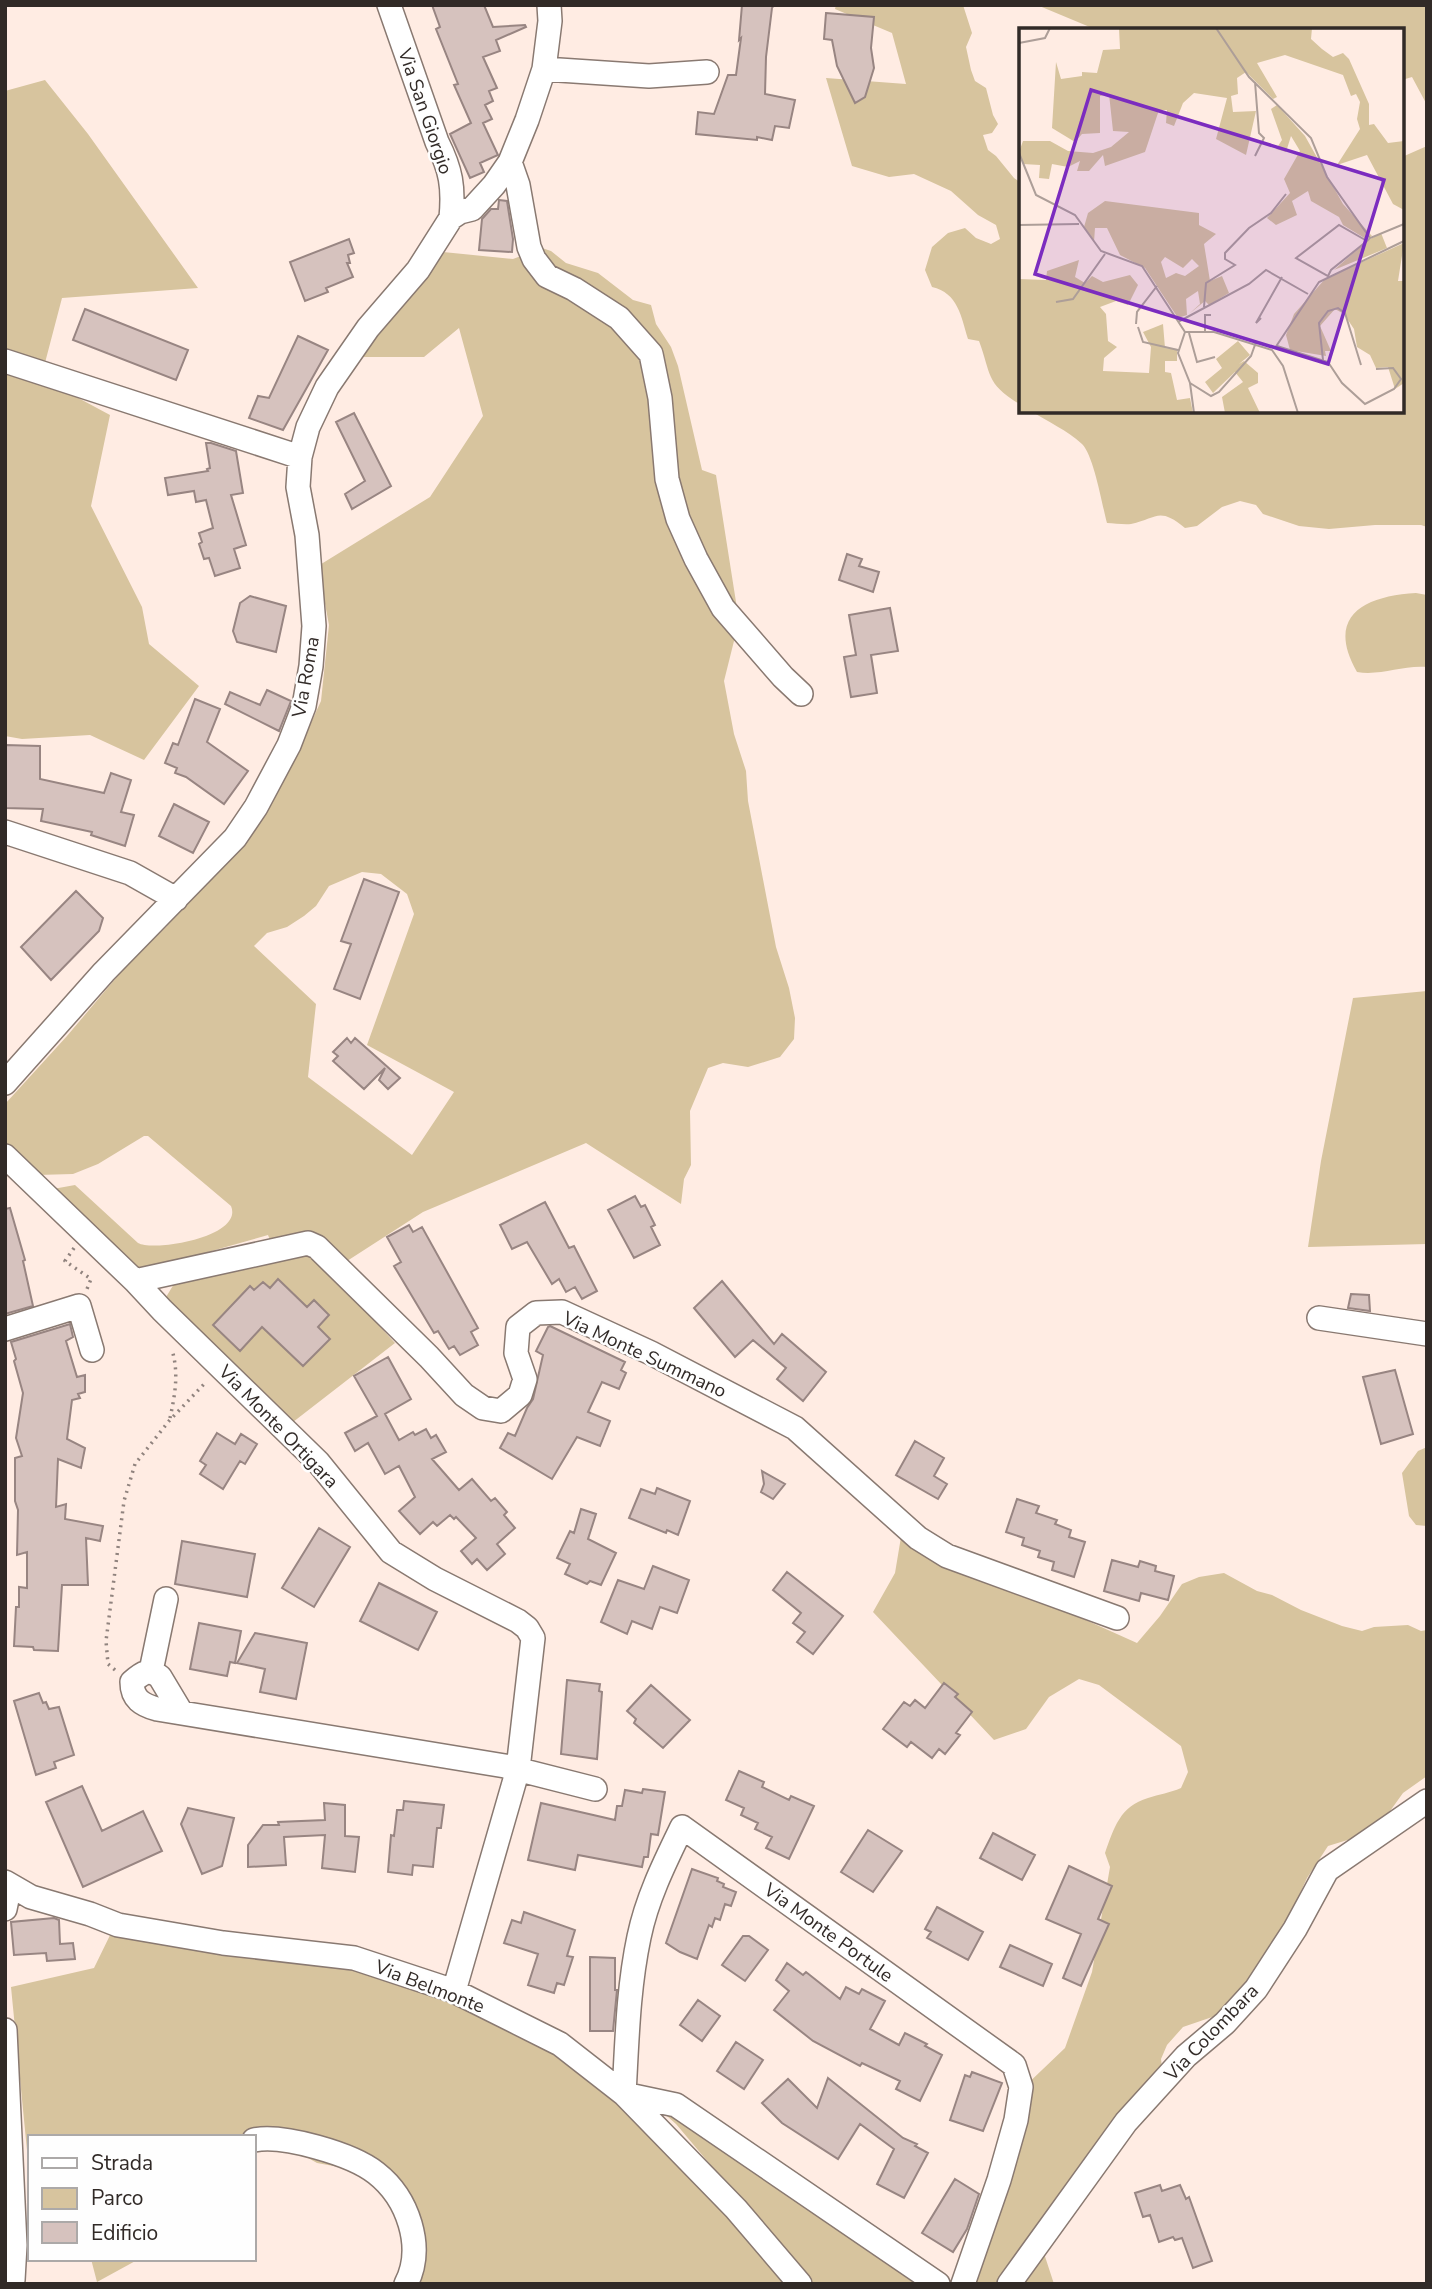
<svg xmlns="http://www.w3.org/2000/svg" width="1432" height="2289" font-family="'Nunito Sans',sans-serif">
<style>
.green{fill:#d7c49e;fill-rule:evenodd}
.building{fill:#d6c2be;stroke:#988582;stroke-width:2}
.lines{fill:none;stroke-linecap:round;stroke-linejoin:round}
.minor-casing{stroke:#897971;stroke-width:26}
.path{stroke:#90837e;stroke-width:3.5;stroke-dasharray:2 5;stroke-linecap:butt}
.minor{stroke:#fff;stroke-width:23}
.labels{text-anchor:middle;stroke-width:5;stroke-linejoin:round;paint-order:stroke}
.street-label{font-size:19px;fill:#312a27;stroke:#fefefe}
.inset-road{fill:none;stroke:#ad9e98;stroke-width:2}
.view{fill:#7b2cbf;fill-opacity:0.15;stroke:#7b2cbf;stroke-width:3.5}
.inset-edge{fill:none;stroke:#312a27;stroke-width:3.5}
</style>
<rect width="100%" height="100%" fill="#ffece3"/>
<!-- green -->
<path class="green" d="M836 5H963L972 33 966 47 971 70 975 81 986 88 993 115 998 124 992 133 983 135 988 150 996 156 1014 178 1021 183V405C985 383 992 376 979 341L968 339C961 316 958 293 932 287L925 270 932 247 948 233 965 228 976 238 991 244 1000 239 996 225 978 215 951 191 914 174 889 177 852 166 826 78 906 84 892 33 835 9Z
M1037 5H1427V105L1412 77 1402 80V30H1097Z
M45 80 88 134 198 288 62 298 41 378 110 415 91 506 142 607 149 644 199 686 144 760 90 735 22 739 5 736V91Z
M1427 146V527L1421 525H1375L1329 529 1299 526 1263 514 1256 505 1240 501 1222 507 1197 526 1185 528C1158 506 1157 519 1131 524 1124 525 1114 523 1107 523 1102 505 1094 456 1082 444 1067 430 1048 422 1031 411H1402V157Z
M542 248 551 251 566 263 598 273 633 300 651 305 656 324 671 347 678 366 702 470 716 475 739 621 724 681 734 734 746 771 748 801 776 947 789 988 795 1018 794 1039 780 1057 748 1067 723 1063 708 1068 690 1111 691 1165 684 1179 681 1204 586 1143 423 1212 330 1272 395 1343 284 1429 160 1307 180 1274 276 1255 268 1235 151 1268 139 1269 129 1266 53 1189 75 1185 138 1243C154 1252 244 1237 231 1206L148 1136H144L98 1164 73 1174 37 1175 5 1148V1104L67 1036 132 959 166 927 237 847 286 777 321 701 329 625 318 566 430 497 483 416 459 328 424 357H356L443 252 513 259ZM362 872 381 874 407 894 414 914 367 1045 454 1092 412 1155 308 1077 316 1004 254 946 267 933 287 927 304 916 316 906 329 886Z
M1416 593 1427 595V667C1402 665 1381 676 1357 672 1325 616 1364 596 1416 593Z
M1427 991V1244L1308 1247 1321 1161 1353 998Z
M1427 1447V1526L1416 1525 1409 1516 1402 1473 1418 1451Z
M901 1537 1137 1643 1160 1616 1182 1584 1199 1577 1224 1573 1257 1591 1272 1595 1301 1610 1342 1626 1362 1631 1374 1627 1408 1625 1421 1631 1427 1630V1776L1403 1793 1385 1818 1354 1838 1328 1846 1307 1878 1291 1913 1276 1955 1221 2014 1183 2027 1167 2045 1161 2059 1164 2084 1037 2232 1054 2284H968L1020 2091 1065 2048 1092 1972 1110 1867 1105 1853C1114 1828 1120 1806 1148 1798 1159 1794 1170 1793 1181 1788L1188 1772 1181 1746 1099 1685 1079 1679 1049 1697 1026 1729 994 1740 873 1612 895 1573Z
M115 1925 176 1938H281L333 1948 506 2027 599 2079 664 2136 789 2284H399L411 2266 390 2191 350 2169 317 2163 294 2150 254 2137H30V2181L11 1987 94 1968Z
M642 2094 710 2126 870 2253 934 2284H811L676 2124Z
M91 2259H139L97 2282Z"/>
<!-- building -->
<path class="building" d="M432 5H484L493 27 525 25 526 27 496 40 500 51 483 57 497 88 489 91 493 101 485 105 492 119 483 123 498 155 480 163 484 172 470 178 450 134 471 123 454 85 458 84 436 29 440 27Z
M742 5H774L772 8 766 57 765 94 795 100 789 128 775 126 772 140 757 137V140L696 134 698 112 714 114 728 75H736L741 38 739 40Z
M826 13 874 17 871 48 874 68 865 97 855 103 837 66 832 40 824 39Z
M499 200 507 201 513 239 512 252 479 250 482 219 491 209H498Z
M349 239 354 253 348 255 350 263H347L353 277 326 288 328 292 305 301 290 262Z
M85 309 188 350 176 380 73 340Z
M298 336 328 350 283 430 249 418 258 396 269 398Z
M354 413 391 486 352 509 345 494 365 481 336 422Z
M206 443H211L236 451 243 493 231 495 246 545 234 549 240 568 215 576 209 558 204 559 199 544 202 542 199 533 213 528 206 500 196 502 194 491 168 495 165 478 208 471 207 469 210 468Z
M847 554 862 559 859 566 879 572 873 592 839 580Z
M250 596 286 606 276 652 237 642 233 631 240 603Z
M890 608 898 651 871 655 877 693 851 697 844 657 856 655 849 615Z
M267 690 291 701 279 731 225 704 230 692 260 705Z
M195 699 220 709 207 742 248 771 224 804 186 777 175 773 177 768 165 763 173 743 178 745Z
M5 745 40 746V779L104 793 111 773 131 780 121 812 134 815 125 846 91 835 92 832 41 821 43 809 5 808Z
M174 804 209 822 193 853 159 836Z
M364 879 399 892 360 999 334 989 351 944 341 941Z
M76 891 103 918 99 931 51 980 21 947Z
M347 1038 351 1043 355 1038 400 1078 388 1089 379 1080 385 1068 364 1089 333 1061 338 1056 333 1052Z
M635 1196 641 1207 645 1205 655 1225 651 1227 660 1245 634 1258 608 1210Z
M545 1202 569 1248 574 1246 597 1291 582 1299 575 1287 566 1292 559 1279 552 1284 527 1242 512 1249 500 1225Z
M10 1208 25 1260 23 1261 33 1306 5 1314V1209Z
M409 1225 413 1232 422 1227 478 1328 471 1332 478 1345 460 1355 454 1346 449 1349 438 1331 434 1333 394 1266 401 1262 387 1237Z
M278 1279 307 1307 314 1300 329 1315 318 1327 330 1339 303 1366 262 1327 240 1351 213 1325 250 1286 254 1290 263 1282 270 1288Z
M722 1281 774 1344 782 1334 826 1372 803 1401 777 1379 786 1368 753 1340 735 1357 694 1308Z
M1351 1294 1369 1295 1370 1311 1348 1308Z
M70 1324 73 1337 66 1341 77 1377 85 1375V1392L78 1394 80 1398 72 1400 67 1439 85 1448 81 1468 58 1459 56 1507 66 1504 65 1519 103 1526 100 1541 86 1538 88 1585H62L58 1651 34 1650 33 1647 14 1646 16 1607H19V1587L27 1588V1552L17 1555 18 1510 15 1501V1458L22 1456 16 1438 23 1393 14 1361 16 1359 11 1342Z
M550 1326 625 1362 621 1370 626 1373 619 1389 602 1382 588 1412 610 1421 600 1446 577 1437 552 1479 500 1448 508 1433 515 1436 527 1408 533 1399 543 1355 536 1351 548 1327Z
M388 1357 411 1399 385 1414 399 1440 413 1432 415 1435 426 1429 431 1438 436 1435 446 1452 432 1459 459 1490 472 1479 491 1501 495 1498 507 1512 504 1515 515 1528 497 1544 505 1554 487 1570 477 1559 472 1564 461 1551 476 1538 456 1517 454 1519 450 1515 437 1526 433 1522 420 1534 399 1511 415 1497 399 1466 385 1474 368 1443 355 1451 345 1433 377 1416 354 1376Z
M1395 1370 1413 1434 1381 1444 1363 1377Z
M217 1433 235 1444 241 1434 257 1444 245 1464 240 1461 223 1489 200 1474 206 1465 200 1461Z
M915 1441 944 1458 934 1476 947 1484 938 1499 896 1475Z
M762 1471 785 1484 773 1499 761 1492 764 1484Z
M657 1488 690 1501 678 1535 667 1530 666 1533 629 1518 641 1489 655 1494Z
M1017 1499 1039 1506 1036 1513 1057 1520 1055 1524 1071 1530 1069 1537 1085 1542 1074 1577 1052 1570 1054 1562 1038 1557 1040 1551 1022 1545 1024 1538 1006 1532Z
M581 1509 596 1514 588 1539 616 1553 601 1585 590 1581 587 1584 565 1574 570 1564 557 1558 570 1531 574 1533Z
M319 1528 350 1547 314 1607 282 1588Z
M182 1541 255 1554 247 1597 175 1584Z
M1112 1560 1138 1567 1140 1561 1156 1566 1155 1571 1174 1576 1168 1600 1141 1593 1139 1601 1104 1591Z
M653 1566 689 1580 677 1613 660 1607 652 1629 632 1621 627 1634 601 1622 618 1580 644 1589Z
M787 1572 843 1616 813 1654 797 1642 805 1632 793 1623 801 1613 773 1590Z
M379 1583 437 1612 418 1650 360 1621Z
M199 1623 241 1631 235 1663 230 1662 227 1676 190 1669Z
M255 1633 307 1643 296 1699 260 1692 265 1669 237 1663Z
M567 1680 600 1684 599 1691 602 1692 597 1759 561 1754Z
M944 1683 958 1694 955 1697 972 1712 956 1733 960 1735 945 1754 939 1749 932 1758 911 1742 907 1747 883 1729 904 1702 910 1706 915 1700 925 1708Z
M651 1685 690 1720 663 1748 634 1723 636 1719 627 1711Z
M39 1693 43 1703 46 1702 49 1709 59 1707 74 1755 54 1762 56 1768 36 1775 14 1701Z
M739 1771 764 1782 762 1787 789 1800 791 1796 814 1806 789 1859 766 1848 772 1837 755 1829 758 1823 741 1815 744 1808 726 1800Z
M82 1786 102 1831 143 1811 162 1851 83 1887 46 1802Z
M643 1789 665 1792 658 1835 651 1834 648 1857H644L642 1867 578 1855 575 1870 528 1860 541 1803 615 1820 617 1806H622L625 1790 642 1793Z
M404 1801 444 1805 441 1828H437L433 1867 413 1865 412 1875 388 1872 391 1835 394 1836 397 1810H403Z
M324 1803 345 1805V1836L359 1837 355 1872 322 1868 325 1835 284 1837 286 1865 248 1867V1845L263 1825H279L278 1822 325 1820Z
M188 1808 234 1818 222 1866 202 1874 181 1824Z
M868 1830 902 1851 873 1892 841 1872Z
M993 1833 1035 1855 1022 1880 980 1858Z
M1069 1866 1112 1886 1098 1919 1109 1924 1081 1986 1063 1978 1081 1934 1046 1919Z
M692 1869 718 1878 717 1881 724 1884 723 1887 736 1892 731 1906 725 1904 720 1920 715 1918 712 1927 709 1925 697 1959 680 1952 666 1943Z
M937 1907 983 1932 968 1960 927 1938 931 1932 925 1929Z
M524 1912 575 1930 567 1956 573 1957 564 1985 557 1983 554 1993 528 1985 538 1954 504 1943 512 1920 521 1923Z
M54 1918 59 1920 60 1944 73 1943 75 1959 47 1961 46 1953 14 1955 11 1922Z
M743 1936H749L768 1950 745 1981 722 1965Z
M1010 1945 1052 1964 1043 1986 1000 1967Z
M590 1957 615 1958V1990H617L613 2031H590Z
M787 1963 803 1975 806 1972 840 1999 846 1987 859 1994 862 1989 885 2001 870 2029 899 2045 905 2033 927 2044 925 2046 942 2055 920 2101 896 2089 900 2081 862 2063 860 2066 813 2041 774 2010 789 1991 776 1980Z
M698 2000 720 2016 702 2041 680 2025Z
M736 2042 763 2060 744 2089 717 2071Z
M972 2072 1002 2083 983 2131 950 2120 965 2075 970 2077Z
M828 2078 903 2138 917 2144 915 2146 928 2153 904 2198 877 2184 894 2149 860 2124 838 2159 782 2123 762 2103 788 2079 817 2108Z
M955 2179 979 2194 967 2229 953 2252 922 2233Z
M1160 2185 1162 2191 1180 2185 1186 2199 1189 2197 1212 2261 1193 2268 1182 2238 1175 2240 1173 2237 1159 2242 1150 2215 1143 2217 1135 2193Z"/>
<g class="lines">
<defs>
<path id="minor" d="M389 5 437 142C451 170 454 187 451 218
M544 69 649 76 707 72
M510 162 518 185 529 247 534 259 547 276 574 289 619 318 651 354 660 398 667 479 678 519 696 559 723 608 783 677 801 694
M5 361 300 457
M5 832 130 873 176 899
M5 1083 104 972 235 838 256 807 289 745 304 706 311 666 314 626 307 535 298 487 300 457 308 427 327 387 368 328 418 270 451 218 460 212 472 209 494 185 510 162 527 120 544 69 550 21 549 5
M5 1156 135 1281 162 1310 318 1462 391 1552 435 1579 518 1621 527 1628 533 1638 518 1769 454 1991
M135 1281 308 1243 317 1247 429 1357 464 1395 483 1408 501 1411 520 1395 525 1379 516 1353 518 1327 536 1313 562 1312 651 1353 795 1428 918 1538 947 1556 1117 1618
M1319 1318 1427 1334
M5 1329 79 1306 92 1350
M151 1671 166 1599
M181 1712 160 1677C149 1668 142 1673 132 1682 132 1699 142 1705 157 1709L505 1766 595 1789
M5 1882 31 1897 90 1914 118 1925 223 1943 354 1958 454 1991 560 2044 624 2094 736 2209 800 2284
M5 1909 10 1885
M5 2030 15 2245 13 2280 10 2284
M254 2140C283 2134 352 2154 376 2173 408 2198 425 2247 406 2284
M938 2284 676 2105 624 2094C627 2042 628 1989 639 1937 647 1898 665 1862 682 1827L1014 2065 1021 2087 1016 2120 999 2180 963 2284
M1009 2284 1126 2122 1186 2056 1225 2023 1256 1989 1295 1929 1327 1870 1427 1801"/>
</defs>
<!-- minor casing -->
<use href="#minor" class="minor-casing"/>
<!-- path -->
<path class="path" d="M74 1248 65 1261 91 1279 87 1289
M170 1418C175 1395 179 1373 172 1350
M115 1670 108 1664 106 1641 124 1501 135 1464 169 1421 206 1382"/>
<!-- minor -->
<use href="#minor" class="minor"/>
</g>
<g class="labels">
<!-- street labels -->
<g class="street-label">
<text transform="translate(426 111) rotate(71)" y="7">Via San Giorgio</text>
<text transform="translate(305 677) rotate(-80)" y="7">Via Roma</text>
<text transform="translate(645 1354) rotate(25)" y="7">Via Monte Summano</text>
<text transform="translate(279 1426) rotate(46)" y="7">Via Monte Ortigara</text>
<text transform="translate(829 1932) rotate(36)" y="7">Via Monte Portule</text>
<text transform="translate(430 1986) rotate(21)" y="7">Via Belmonte</text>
<text transform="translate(1211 2032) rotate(-46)" y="7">Via Colombara</text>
</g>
</g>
<!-- overview -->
<g transform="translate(1019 28)">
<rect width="385" height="385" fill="#ffece3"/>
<path d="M100 0H293L292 11 303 21 314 29 324 25 330 31 350 76V97L355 96 369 115 385 113V182L374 176 348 127 318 137 341 101 338 91 341 74 337 66 332 68 324 47 266 27 238 35 258 69 254 71 227 44 218 50 219 66 212 68 214 84 237 83 227 127 197 111 208 70 175 65 164 75 155 98 147 95 148 82H140L126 124 86 138 84 127 70 143H58L61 133 49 139 33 136 30 151 20 150 21 137 4 136 0 124 4 113H31L49 123 74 125 92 119 110 104 94 103 90 66 81 68V105L63 106 56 114 33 100 37 34 42 51 63 48V44L78 45 84 22 101 21ZM258 77 286 108 324 176 353 208 347 211 324 197 320 189 292 173 289 163 273 173 278 187 257 197 248 190 271 165 265 151 281 123 272 108 267 124 257 121 263 112 252 81ZM86 173 180 185V197L197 206 185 216 191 253 203 248 210 265 190 277 186 273 170 286 181 276 179 263 167 271 168 287 159 290 126 240 101 227 88 200H76L75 214 65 199 69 185ZM146 229 164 240 173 231 180 238 166 248 157 245 147 250 142 234ZM362 205 368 220 315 242 348 213ZM385 215 379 253H385V355L376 361 369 339 357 340 351 327 338 319 335 301 325 286 316 281 301 298 312 323H306L307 328 271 322 267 307 275 286 306 251ZM60 232 56 249 66 255 73 248 84 254 111 247 119 257 109 277 97 273 81 279 87 286 89 313 98 319 85 330 84 343 130 345 132 319 124 304 144 296 146 320 158 321V333H146V344L152 345 158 372 171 370 174 385H0V251L27 252 28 243ZM219 313 231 327 220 336 225 333 239 345V355L229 360 241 385H206L203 369 224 354 216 344 194 365 186 354 203 340 197 331Z" fill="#d7c49e" fill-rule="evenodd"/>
<path class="inset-road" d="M197 0 230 49 292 110 308 149 351 210M0 15 26 10 31 0M236 54 240 105 245 110 236 128M0 125 17 167 56 187 82 223 123 238 166 304H195L253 322 264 338 279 385M0 197 60 196M348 213 320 197 277 230 309 248 312 242 348 213 351 210 385 196M37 274 54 271 86 226M185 279 187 255 216 237 206 231V225L230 200 252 185 267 166M242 290 237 295 263 249M159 294 230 256 247 242 289 266M117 296 118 284 138 258M119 299 124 314 159 322M166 304 159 325 171 355 175 385M186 304V287H192M170 305 178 334 196 329M258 318 309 334 323 355 346 376 375 361 382 351 374 340 357 341M256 320 300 254 385 213M304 332 300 295 309 283 319 280 326 285 342 337M171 355 192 368 200 364 232 328 237 314"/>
<path class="view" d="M72 62 365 152 309 336 16 246Z"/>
<rect width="385" height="385" class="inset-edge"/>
</g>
<!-- border -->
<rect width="1432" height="2289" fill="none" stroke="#312a27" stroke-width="14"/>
<!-- legend -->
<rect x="28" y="2135" width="228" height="126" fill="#fefefe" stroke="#aca9a8" stroke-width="2"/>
<rect x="42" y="2158" width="35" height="10" fill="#ffffff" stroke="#aca9a8" stroke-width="2"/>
<text x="91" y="2170" font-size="21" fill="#312a27">Strada</text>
<rect x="42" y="2188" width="35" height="21" fill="#d7c49e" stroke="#aca9a8" stroke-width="2"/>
<text x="91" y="2205" font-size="21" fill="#312a27">Parco</text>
<rect x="42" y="2222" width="35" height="21" fill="#d6c2be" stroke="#aca9a8" stroke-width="2"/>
<text x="91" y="2240" font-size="21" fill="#312a27">Edificio</text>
</svg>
